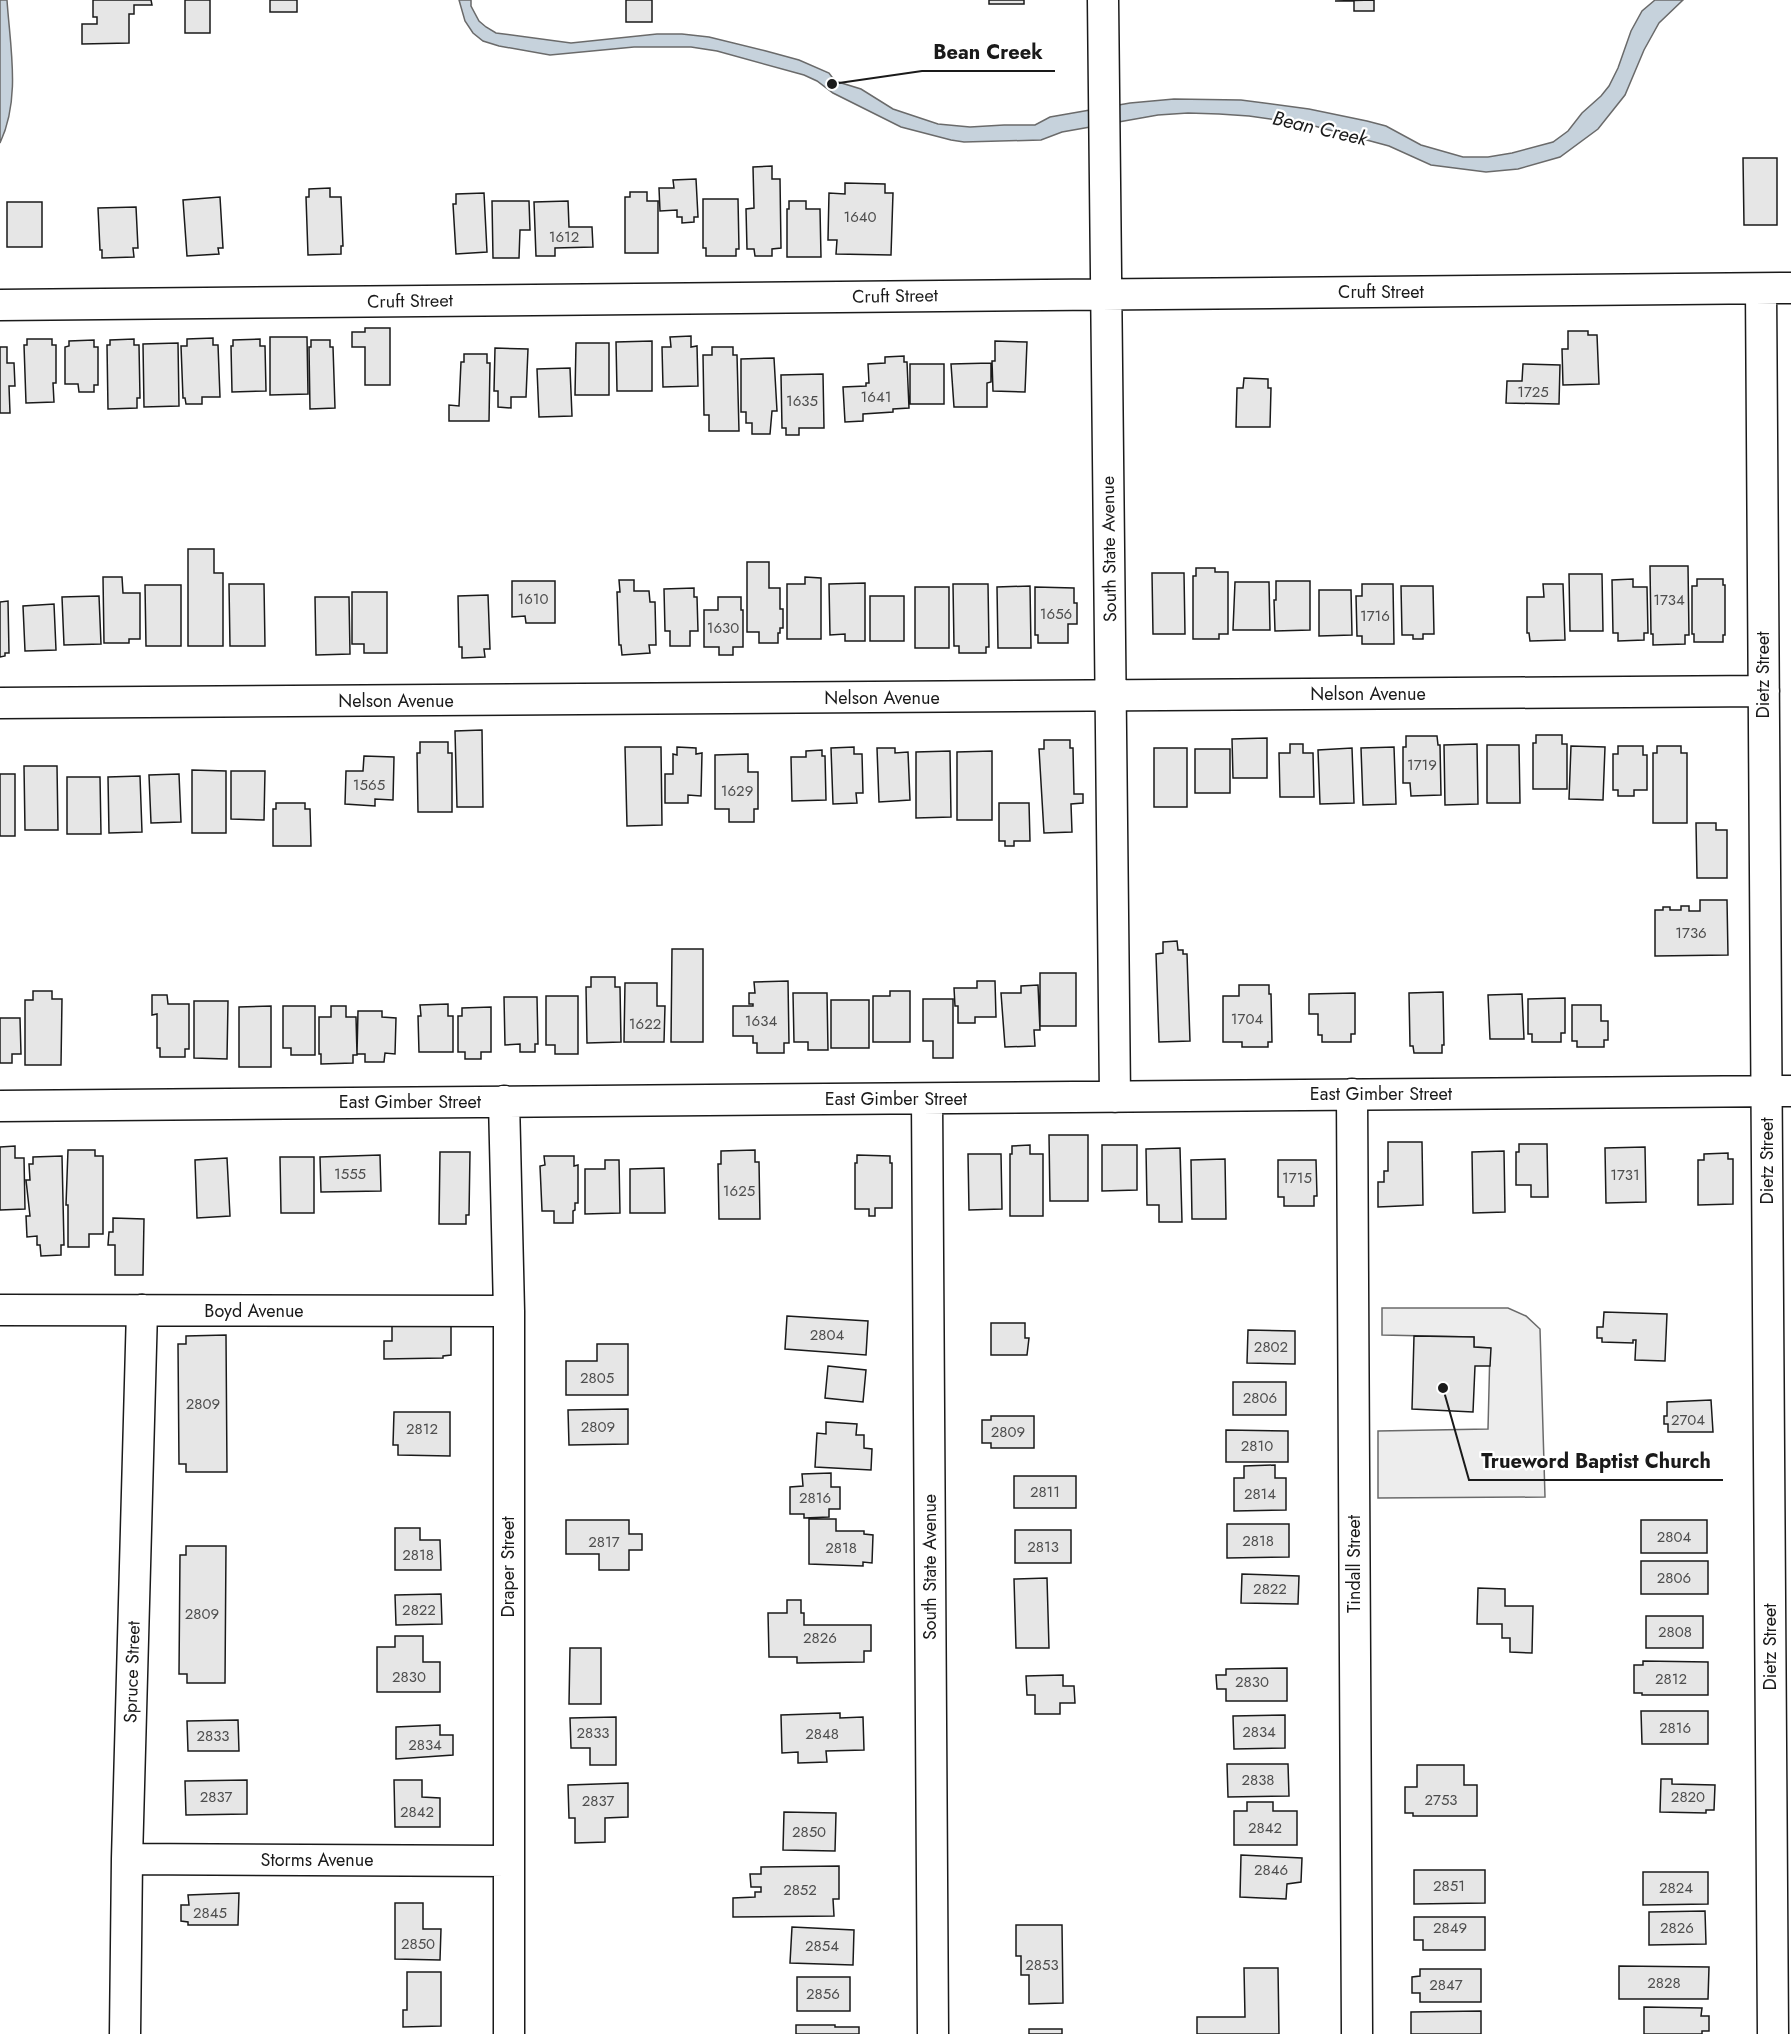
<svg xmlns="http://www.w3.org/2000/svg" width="1791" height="2034" font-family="Jost,sans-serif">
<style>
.parking{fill:#ededed;stroke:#6a6a6a;stroke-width:1.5}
.water{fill:#c6d2dc;stroke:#6a6a6a;stroke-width:1.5}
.building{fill:#e6e6e6;stroke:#1a1a1a;stroke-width:1.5}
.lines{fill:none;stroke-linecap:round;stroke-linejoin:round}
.minor-casing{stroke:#1a1a1a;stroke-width:33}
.minor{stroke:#fff;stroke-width:30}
.labels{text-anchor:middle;stroke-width:4.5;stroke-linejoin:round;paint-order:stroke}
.number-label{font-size:15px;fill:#4d4d4d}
.street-label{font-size:18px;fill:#1a1a1a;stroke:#fff}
.water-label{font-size:20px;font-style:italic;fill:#1a1a1a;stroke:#fff}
.leader{fill:none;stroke:#1a1a1a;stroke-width:2}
.callout-dot{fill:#1a1a1a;stroke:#fff;stroke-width:2}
.callout-label{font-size:20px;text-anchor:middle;font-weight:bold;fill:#1a1a1a;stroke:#fff;stroke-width:4.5;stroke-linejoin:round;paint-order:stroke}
</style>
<rect width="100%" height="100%" fill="#fff"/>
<!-- parking -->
<path class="parking" d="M1382 1308H1508L1526 1316 1540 1329 1545 1497 1378 1498V1431L1488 1429 1490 1348 1474 1347V1337L1382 1335Z"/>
<!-- water -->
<path class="water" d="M0 0H7C10 47 21 98 0 143Z
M459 0H471V6L479 21 486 27 496 33 571 43 657 34H682L709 37 766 51 799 60 829 73 835 81 861 89 893 109 938 124 970 127 1004 125H1035L1050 117 1130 103 1174 99 1241 100 1309 109 1367 121 1386 126 1421 145 1463 157H1488L1512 153 1553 142 1568 131 1582 113 1601 96 1609 86 1618 68 1631 31 1642 11 1655 0H1683L1659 23 1644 50 1625 95 1598 129 1560 157 1518 169 1486 172 1431 165 1389 146 1307 124 1249 116 1219 114 1188 113 1158 115 1062 132 1041 140 964 142 951 140 901 127 833 93 817 81 804 75 717 51 691 47H634L550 55 499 46 483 41 473 33 465 21Z"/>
<!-- building -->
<path class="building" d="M93 0H151L152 5H134V14H129V43L82 44V24H97V17H93Z
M185 0H210V33H185Z
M270 0H297V12H270Z
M626 0H652V22H626Z
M989 0H1024V4H989Z
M1374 0V11H1354V1H1335Z
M1743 158H1777V225H1744Z
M772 166V179H780L781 248 772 249V256H755L754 249H747L746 209 754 208 753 167Z
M696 179 698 217H694V222L682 223V217H677V210L660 211 659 188H674L673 180Z
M845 183 885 184V193H893L891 255 836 254 837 240H828L829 193 845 194Z
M330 188V197H341L343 246H341V254L308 255 306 197H309V189Z
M630 192H647V201H658V253H625V197H630Z
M484 193 487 252 456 254 453 204H456V194Z
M220 197 223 248H218L219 254 187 256 183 200Z
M703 199H738L739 249H736V256H706V248H703Z
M492 201H529L530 230H520L519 258H493Z
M568 201 569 227H592L593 247 555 248V256H536L534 202Z
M789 201H806V209H820L821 257H787V209H789Z
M7 202H42V247H7Z
M136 207 138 248H133L134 257 102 258V250H100L98 208Z
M365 328H390V385H365V347H352V332H365Z
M1568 331H1588V335H1597L1599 384 1563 385 1562 349H1568Z
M691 336V347L697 346 698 386 663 387 662 347H671L670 337Z
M270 337H307L308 394 270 395Z
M213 338V345H218L220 397H202V404H186L185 398H183L181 346H187V339Z
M27 339H52V345H56V383H53L54 402 26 403 24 345H27Z
M134 339V345H139L140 398H137V408L108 409 107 345H110V340Z
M260 339V346H265L266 391 232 392 231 346H233V340Z
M94 340V347H98V385H94V392H79L78 384H65V347L69 346V341Z
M311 340H330V347H333L335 408 310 409 309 347H311Z
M652 341V391H617L616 342Z
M995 341 1027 342 1025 392 993 391 992 361H995Z
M178 343 179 406 144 407 143 344Z
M576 343H609V395H575Z
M0 347H7V363H14L15 386H9L10 413H0Z
M712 347H733V355H737L739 431H709V415H704L703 355H712Z
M495 348 528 349 526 397H511V408L498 407V391H494Z
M464 354H487V363H490L489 421H449V405L459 406 461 362H464Z
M904 356V362H907L909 408 893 409V412L863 414V421L845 422 843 387 866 386V383H869L868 364 885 363V357Z
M774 358 777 411H772L770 434H752V423H746V412H741V359Z
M991 363V382L987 383V407H954L951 364Z
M910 364H944V404H910Z
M1523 364 1560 365 1559 404 1506 403 1507 381H1522Z
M570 368 572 416 539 417 537 369Z
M823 374 824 428H799V435H786V428H782L781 375Z
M1244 378 1268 379V388H1271L1270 427H1236L1237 388H1243Z
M188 549H214V573H223V646H188Z
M747 562H769V588H780V609H783V628H780V633H778V643H759V632H747Z
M1650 566H1688L1689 635H1685V644L1653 645V634H1651Z
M1196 568H1215V572H1228V634H1219V639H1193V576H1196Z
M1152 573H1184L1185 634H1153Z
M1569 574H1602L1603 631H1570Z
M103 577H122L123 593H140V639H129V643H104Z
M805 577 821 578V639H787V584H805Z
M1633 579V587H1647L1648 633H1644V640L1618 641V633H1613L1612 580Z
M1697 579H1723V585H1725V635H1723V642H1694V634H1692V586H1697Z
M619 580H634V591H649L650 602H655L656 645H649L650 653 622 655 621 645H619L617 592H620Z
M512 581H555V623H526L525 616 512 617Z
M1276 581H1310V630L1275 631 1274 600H1276Z
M1235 582H1269L1270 630H1233Z
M865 583V641H845V634L830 635 829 584Z
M229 584H264L265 646H230Z
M953 584H988L989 647H986V653H959V646H954Z
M1362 584H1393L1394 644H1362V636H1357L1356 596H1362Z
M1543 584H1563L1565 640 1530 641 1529 633H1527V597H1544Z
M145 585H181V646H146Z
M1030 586 1031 648H998L997 587Z
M1401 586H1433L1434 634H1423V639H1413V635H1402Z
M915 587H949V648H915Z
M1035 587 1074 588V603H1077V624H1068V643H1038V635H1035Z
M694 588V597H697L698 631H690V646H670V631H665L664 589Z
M1319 590H1351L1352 635 1319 636Z
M352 592H387V653H364V644H352Z
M488 595 490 649H484L485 657 462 658V647H459L458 596Z
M99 596 101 644 64 645 62 597Z
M870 596H904V641H870Z
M315 597H349L350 654 316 655Z
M718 597H741V610H743V647H733V655H719V647H704V610H718Z
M8 601 9 653H5V656L0 657V602Z
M54 604 56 650 25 651 23 606Z
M482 730 483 807H457L455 731Z
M1536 735H1562V744H1567V789H1533V743H1536Z
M1406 736H1437L1438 745H1440L1441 795 1411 796 1410 783H1403V747H1406Z
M1267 738V778H1233L1232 739Z
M1044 740H1070V748H1073L1074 794H1083V803L1071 804 1072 832 1044 833 1039 749H1044Z
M420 742H448V753H452V812H418L417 753H420Z
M1290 744H1303V753H1313L1314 797H1280L1279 753H1290Z
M1477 744 1478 804 1445 805 1444 745Z
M1487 745H1519L1520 803H1487Z
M1571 746 1605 747 1603 800 1569 799Z
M1618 746H1643V755H1647V790H1634V796H1618V790H1613V754H1618Z
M1657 746H1681V753H1687V823H1653V753H1657Z
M625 747H661L662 825 627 826Z
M677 747 696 748V754L702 753 701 796 688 795V803H665V774H673V754L677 755Z
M854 747V754H862L863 793H856L857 803 833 804 831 748Z
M1394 747 1396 804 1363 805 1361 748Z
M877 748H895V753L908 752 910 800 879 802Z
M1154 748H1187V807H1154Z
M1352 748 1354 803 1320 804 1318 750Z
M1195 749H1230V793H1195Z
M822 750V756H825L826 800 792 801 791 757H806V751Z
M950 751 951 817 916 818V752Z
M992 751V820H957V752Z
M748 754V772H758V809H754V822H729V809H715V755Z
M364 756 394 757 393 800 375 799V806L345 804 346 771H363Z
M24 766H57L58 830H25Z
M192 770 226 771V833H192Z
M231 771H265L264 820 231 819Z
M0 774H15V836H0Z
M179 774 181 822 151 823 149 775Z
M140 776 142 832 109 833 108 777Z
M67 777H100L101 834H67Z
M276 803H305V809H310L311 846H273V809H276Z
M999 803H1029L1030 841H1014V846H1005V841H999Z
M1696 823H1716V830H1727V878H1697Z
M1700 900H1727L1728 955 1655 956V910H1663V907H1670V910H1681V906H1689V911H1700Z
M1177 941 1178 950H1183V954H1187L1190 1041 1159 1042 1156 954 1163 953V942Z
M672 949H703V1042H671Z
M1040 973H1076V1026H1040Z
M591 977H615V987H620L621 1042 587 1043 586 987H591Z
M788 981 789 1043H784V1053H757V1043H753V1036H733V1006H753V1004H749V993H755L754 982Z
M977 981H995L996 1017H975V1023H958V1006H955L954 988H977Z
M625 983H657V1006H665L664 1042H624Z
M1038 985 1040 1030H1034L1035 1046 1005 1047 1001 993H1021V986Z
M1239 985H1269V994H1271L1272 1042H1268V1047H1242V1042H1223V996H1239Z
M33 991H52V999H62L61 1065H25V1000H33Z
M890 991H910V1042H873V996H890Z
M1443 992 1444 1045H1442V1053H1414L1413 1046H1410L1409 993Z
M793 993H827L828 1050H808V1042H794Z
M1355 993V1034H1351V1042H1322V1035H1318V1014H1309V994Z
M1522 994 1524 1039H1490L1488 995Z
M152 995H167L168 1004H189V1049H185V1057H160V1048H157V1014L152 1015Z
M546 996H578V1054H555V1045H546Z
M504 997H537L538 1044H535V1052H520V1044L505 1045Z
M1565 998V1033H1561V1042H1532V1034H1528V999Z
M923 999H953V1058H933V1041H923Z
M831 1000H869V1048H831Z
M194 1001H228L227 1059 194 1058Z
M448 1004V1016H453V1052H419L418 1016H421L420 1005Z
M1572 1005H1601V1021H1608V1040H1604V1047H1577V1041H1572Z
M271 1006V1067H239V1007Z
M283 1006H315V1055H291V1048H283Z
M331 1006H346V1017H356L357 1055H353V1063L321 1064V1054H319V1017H331Z
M491 1007V1052H481V1059H465V1052H458V1016H462V1008Z
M358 1011H382V1017L396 1018 395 1054 385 1053 384 1062H365V1054H357Z
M0 1018H20L21 1054H12V1063H0Z
M1049 1135H1088V1201H1050Z
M1388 1142H1422L1423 1205 1378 1207V1182H1384V1171H1388Z
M1519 1144H1547L1548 1197H1531V1185H1516V1152H1519Z
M1030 1145V1154H1043V1216H1010V1154H1012V1146Z
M1102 1145H1137V1190L1102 1191Z
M15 1146V1158H24L25 1209 0 1210V1147Z
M1645 1147 1646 1202 1606 1203 1605 1148Z
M1180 1148 1182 1222H1159V1205H1147L1146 1149Z
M68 1150H95V1156H103V1234H89V1247H68V1205H66Z
M755 1150V1162H759L760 1219H719L718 1164H721V1151Z
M1504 1151 1505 1212 1473 1213 1472 1152Z
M440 1152H470L469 1215H466V1224H439Z
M1728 1153V1159H1733V1204L1698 1205V1160H1704V1154Z
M968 1154H1001L1002 1209 969 1210Z
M380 1155 381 1191 321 1192 320 1157Z
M857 1155 890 1156V1163H892V1208H875V1216H869V1209H855V1163H857Z
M62 1156 64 1245H61V1255L41 1256 40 1245H37V1236L27 1237 26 1216H30L26 1180H30L29 1164H33V1157Z
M544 1156H574V1166L578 1165V1203H575V1210L573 1211V1223H554V1211H542L540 1166 545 1165Z
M280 1157H314V1213H281Z
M227 1158 230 1216 197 1218 195 1160Z
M1225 1159 1226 1219H1192L1191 1160Z
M605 1160H619L620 1213 585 1214V1169H605Z
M1278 1160H1316L1317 1196H1314V1206H1284V1197H1278Z
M664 1168 665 1213H630V1169Z
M113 1218 144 1219 143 1275H115V1245H108L109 1232H113Z
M1604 1312 1667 1314 1665 1361 1635 1360 1636 1340H1633V1343L1602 1342V1338H1597V1327H1603Z
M787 1316 868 1321 866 1355 785 1349Z
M392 1322 451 1324V1355L443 1356V1358L384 1359V1341H392Z
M991 1323H1025V1338H1029L1027 1355H991Z
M1248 1330 1295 1331V1364L1247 1363Z
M226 1335 227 1472H186V1464H179L178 1344H186V1336Z
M1414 1336 1474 1337V1347L1491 1348 1490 1366H1475L1473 1412 1412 1409Z
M597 1344H628V1395H566V1361H597Z
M828 1366 866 1370 863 1402 825 1398Z
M1233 1382H1286V1415H1233Z
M1711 1400 1713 1432H1668V1424H1664V1416H1667V1402Z
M628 1409V1444L569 1445 568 1410Z
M394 1412H450V1456L398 1455V1445H393Z
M991 1416H1034V1448H991V1443H982V1420H991Z
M826 1422 857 1424 856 1435H864V1448L872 1449 871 1470 815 1467 817 1433 826 1434Z
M1226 1430 1288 1431V1462H1226Z
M1275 1465V1478H1286V1510L1234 1511V1478H1244V1466Z
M831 1473V1487H840V1509H829V1517L804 1518V1514H790V1487L803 1486 802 1474Z
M1014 1476H1076V1508H1014Z
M809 1519H836V1531H864V1534L873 1535 872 1563 863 1562V1566L809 1564Z
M566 1520H629V1534H642V1550H629V1570H599V1554H566Z
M1641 1520H1707V1553H1641Z
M1227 1524H1289V1557L1227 1558Z
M395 1528H420V1540H440L441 1570H395Z
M1015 1530H1071V1563H1015Z
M186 1546H226L225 1683H187V1674H179L180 1555H186Z
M1641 1561H1708V1594H1641Z
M1242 1574 1299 1576 1298 1604 1241 1603Z
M1047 1578 1049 1648H1016L1014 1579Z
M1478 1588 1505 1589V1606H1533L1532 1653 1510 1652V1638H1502V1624H1477Z
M441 1594 442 1624 396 1625 395 1595Z
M787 1600H801V1613H804V1625H871V1651H864V1662L797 1663V1657H769L768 1613H787Z
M1646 1616H1703V1648H1646Z
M395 1636H423V1662H440V1692H377V1647H395Z
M570 1648H601V1704H569Z
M1643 1661 1708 1662V1695H1642V1693H1634V1665H1643Z
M1287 1668V1701H1226V1689H1217L1216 1675H1226V1669Z
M1063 1675V1686H1074L1075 1703H1060V1714H1035V1695H1027L1026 1676Z
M1641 1711H1708V1744H1642Z
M840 1713V1718L863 1717 864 1750 826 1751 827 1762 798 1763V1752L782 1753 781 1715Z
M1285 1715V1748L1234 1749 1233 1716Z
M616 1717V1765H590V1748H571L570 1718Z
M238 1720 239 1751H188L187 1721Z
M440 1725V1735H453V1755L396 1759V1727Z
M1227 1764H1288L1289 1796 1228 1797Z
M1417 1765H1464V1785H1477V1816H1413V1813H1405V1787H1417Z
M1661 1779H1672V1784L1715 1785 1714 1810H1706V1813L1660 1812Z
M247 1780V1814L186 1815 185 1781Z
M394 1780H422V1797L440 1798V1827H395Z
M628 1783V1817L605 1818V1842L575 1843V1818H569L568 1785Z
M1247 1802H1273V1811H1297V1845H1234V1811H1247Z
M784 1812 836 1813 835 1851 783 1850Z
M1241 1855 1302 1858 1301 1882 1287 1884 1286 1899 1240 1897Z
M839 1866V1899H833L834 1916 733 1917V1898L755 1897V1892H761V1887H751L750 1874H761V1867Z
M1414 1870H1485V1903L1414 1904Z
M1643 1872H1708V1904L1643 1905Z
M239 1893 238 1925H188V1922L181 1921V1905H189L188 1895Z
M395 1903H423V1929H441L440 1960 395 1959Z
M1705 1911 1706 1944 1649 1945V1912Z
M1414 1917H1485V1950H1423V1940H1414Z
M1016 1925H1062L1063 2003 1029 2004V1975H1021V1956H1016Z
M792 1927 854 1930 853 1965 790 1963Z
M1619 1966 1709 1967 1708 1999H1619Z
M1244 1968H1278L1279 2034H1197V2017H1245Z
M1420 1969H1481V2002H1420V1993H1412V1977L1420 1976Z
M407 1972H441V2026L403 2027V2010H407Z
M797 1977H850V2011H797Z
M1644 2007 1702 2008 1701 2016H1709V2031H1702V2034H1644Z
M1481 2011V2034H1411V2012Z
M796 2025H835V2027H859V2034H796Z
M1029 2029H1062V2034H1029Z"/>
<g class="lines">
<defs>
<path id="minor" d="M1103 0 1115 1097
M1761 289 1773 2034
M0 305 1791 288
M0 703 1764 691
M1352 1094 1357 2034
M927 1099 933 2034
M504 1101 509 1311V2034
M0 1106 1791 1091
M0 1310 509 1311
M127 1859 508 1861
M125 2034 127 1859 142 1310"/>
</defs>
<!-- minor casing -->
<use href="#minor" class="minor-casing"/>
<!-- minor -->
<use href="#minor" class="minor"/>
</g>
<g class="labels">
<!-- number labels -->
<g class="number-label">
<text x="860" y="222">1640</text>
<text x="564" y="242">1612</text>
<text x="1533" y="397">1725</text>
<text x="876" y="402">1641</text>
<text x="802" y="406">1635</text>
<text x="533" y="604">1610</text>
<text x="1669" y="605">1734</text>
<text x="1056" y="619">1656</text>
<text x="1375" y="621">1716</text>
<text x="723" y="633">1630</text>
<text x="1422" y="770">1719</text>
<text x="369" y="790">1565</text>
<text x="737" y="796">1629</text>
<text x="1691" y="938">1736</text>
<text x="1247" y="1024">1704</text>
<text x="761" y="1026">1634</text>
<text x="645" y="1029">1622</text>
<text x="350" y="1179">1555</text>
<text x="1625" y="1180">1731</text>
<text x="1297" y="1183">1715</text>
<text x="739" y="1196">1625</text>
<text x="827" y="1340">2804</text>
<text x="1271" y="1352">2802</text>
<text x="597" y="1383">2805</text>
<text x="1260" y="1403">2806</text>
<text x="203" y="1409">2809</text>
<text x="1688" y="1425">2704</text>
<text x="598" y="1432">2809</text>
<text x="422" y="1434">2812</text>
<text x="1008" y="1437">2809</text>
<text x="1257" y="1451">2810</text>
<text x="1045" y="1497">2811</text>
<text x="1260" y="1499">2814</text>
<text x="815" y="1503">2816</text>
<text x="1674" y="1542">2804</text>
<text x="1258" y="1546">2818</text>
<text x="604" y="1547">2817</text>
<text x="1043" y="1552">2813</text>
<text x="841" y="1553">2818</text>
<text x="418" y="1560">2818</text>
<text x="1674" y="1583">2806</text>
<text x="1270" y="1594">2822</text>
<text x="419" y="1615">2822</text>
<text x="202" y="1619">2809</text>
<text x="1675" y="1637">2808</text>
<text x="820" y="1643">2826</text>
<text x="409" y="1682">2830</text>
<text x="1671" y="1684">2812</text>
<text x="1252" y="1687">2830</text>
<text x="1675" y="1733">2816</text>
<text x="1259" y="1737">2834</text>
<text x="593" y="1738">2833</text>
<text x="822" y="1739">2848</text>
<text x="213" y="1741">2833</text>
<text x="425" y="1750">2834</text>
<text x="1258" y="1785">2838</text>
<text x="216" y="1802">2837</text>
<text x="1688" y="1802">2820</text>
<text x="1441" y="1805">2753</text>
<text x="598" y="1806">2837</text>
<text x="417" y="1817">2842</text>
<text x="1265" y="1833">2842</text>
<text x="809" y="1837">2850</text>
<text x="1271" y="1875">2846</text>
<text x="1449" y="1891">2851</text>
<text x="1676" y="1893">2824</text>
<text x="800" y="1895">2852</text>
<text x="210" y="1918">2845</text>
<text x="1450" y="1933">2849</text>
<text x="1677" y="1933">2826</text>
<text x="418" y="1949">2850</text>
<text x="822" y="1951">2854</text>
<text x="1042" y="1970">2853</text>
<text x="1664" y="1988">2828</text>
<text x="1446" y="1990">2847</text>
<text x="823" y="1999">2856</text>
</g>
<!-- street labels -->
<g class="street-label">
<text x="1381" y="298">Cruft Street</text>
<text transform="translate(895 296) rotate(-1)" y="6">Cruft Street</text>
<text transform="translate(410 301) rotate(-1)" y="6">Cruft Street</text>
<text transform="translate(1109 549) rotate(-91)" y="6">South State Avenue</text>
<text transform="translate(1763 675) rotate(-90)" y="6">Dietz Street</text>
<text x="1368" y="700">Nelson Avenue</text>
<text x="882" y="704">Nelson Avenue</text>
<text x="396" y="707">Nelson Avenue</text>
<text x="1381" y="1100">East Gimber Street</text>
<text x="896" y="1105">East Gimber Street</text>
<text x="410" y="1108">East Gimber Street</text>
<text transform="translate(1767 1161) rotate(-90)" y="6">Dietz Street</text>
<text x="254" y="1317">Boyd Avenue</text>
<text transform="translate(1354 1564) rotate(-90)" y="6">Tindall Street</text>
<text transform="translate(508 1567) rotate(-90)" y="6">Draper Street</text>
<text transform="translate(930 1567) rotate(-90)" y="6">South State Avenue</text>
<text transform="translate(1770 1647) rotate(-90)" y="6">Dietz Street</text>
<text transform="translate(132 1672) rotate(-88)" y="6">Spruce Street</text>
<text x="317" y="1866">Storms Avenue</text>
</g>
<!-- water labels -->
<g class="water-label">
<text transform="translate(1320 128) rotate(13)" y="7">Bean Creek</text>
</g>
</g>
<!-- callouts -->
<path class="leader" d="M832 84L922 71H1055M1443 1388L1469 1480H1723"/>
<g class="callout-dot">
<circle cx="832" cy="84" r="6"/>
<circle cx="1443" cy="1388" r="6"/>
</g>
<g class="callout-label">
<text x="988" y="59">Bean Creek</text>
<text x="1596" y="1468">Trueword Baptist Church</text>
</g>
</svg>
